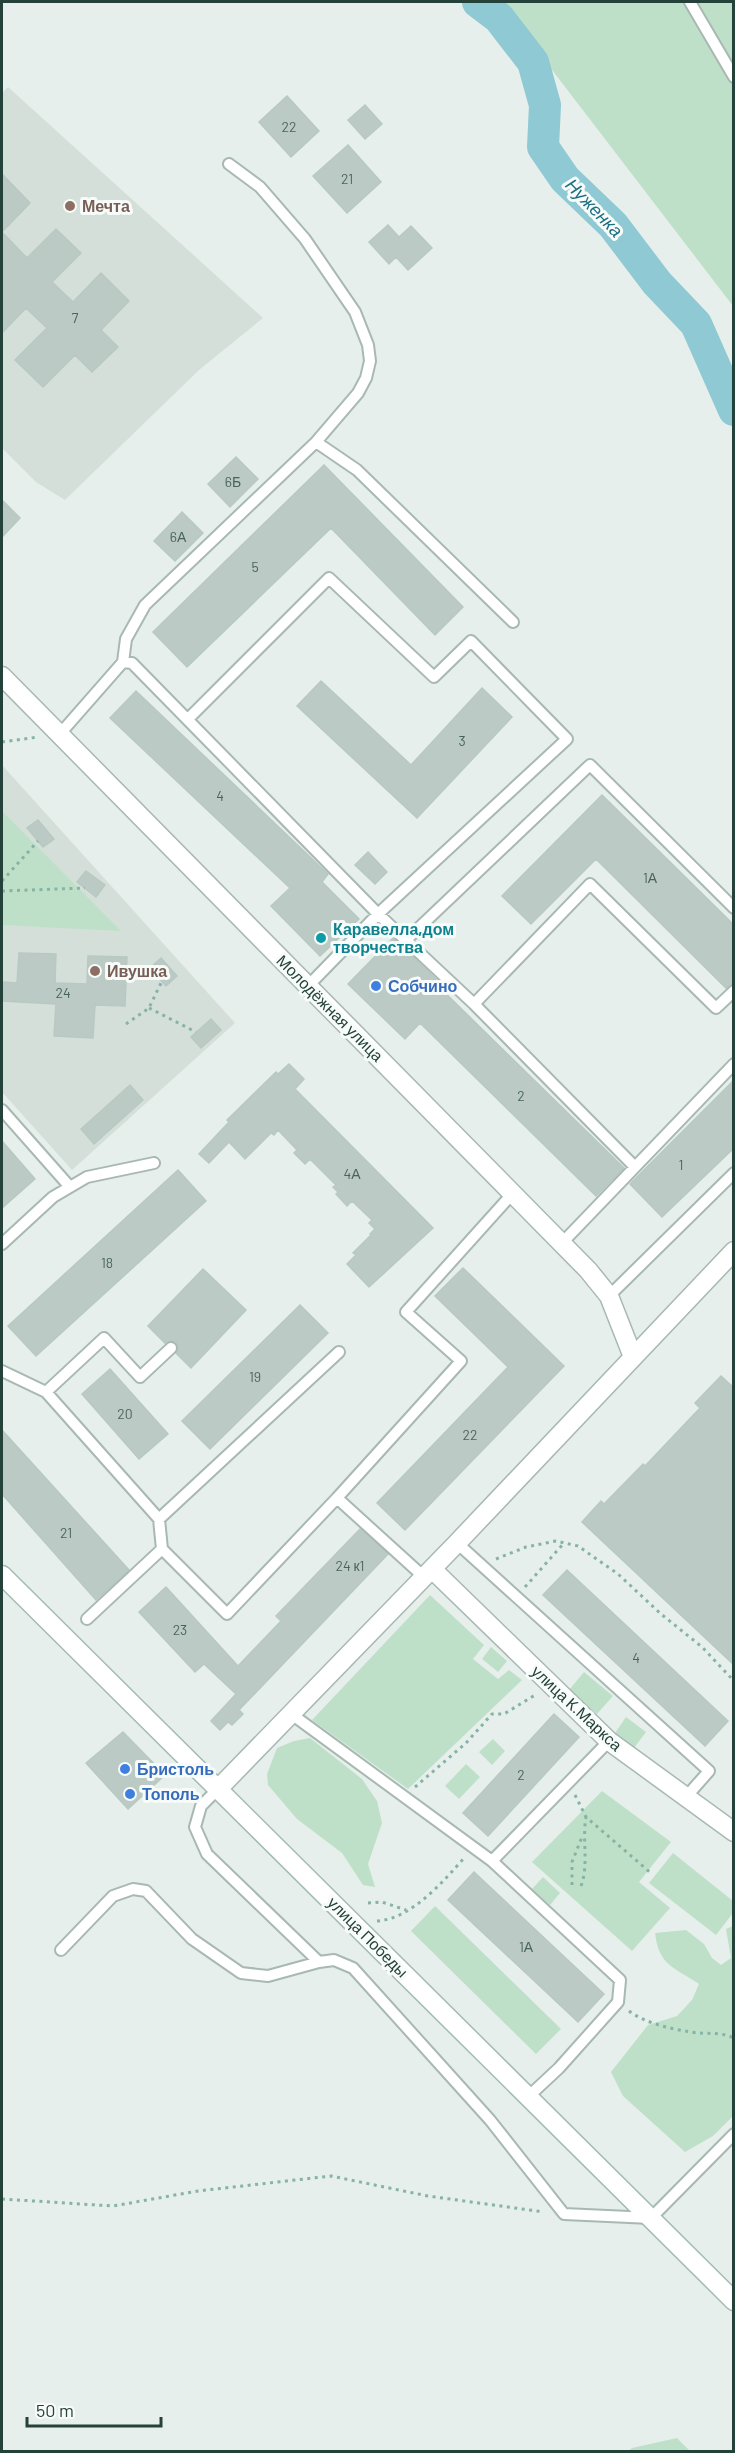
<svg xmlns="http://www.w3.org/2000/svg" width="735" height="2453" font-family="Barlow,sans-serif">
<style>
.built{fill:#d4dfda}
.green{fill:#bfe0c8}
.lines{fill:none;stroke-linecap:round;stroke-linejoin:round}
.river{stroke:#8ec9d4;stroke-width:32}
.building{fill:#bbcac4;stroke:#b8c9c2;stroke-width:1.5}
.lane-casing{stroke:#a8b8b2;stroke-width:14}
.street-casing{stroke:#a8b8b2;stroke-width:21}
.secondary-casing{stroke:#a4bbb3;stroke-width:21}
.path{stroke:#86b3a5;stroke-width:3;stroke-dasharray:3 4.5;stroke-linecap:butt}
.lane{stroke:#fff;stroke-width:10}
.street{stroke:#fff;stroke-width:18}
.secondary{stroke:#fff;stroke-width:18}
.education-dot{fill:#8d6e63;stroke:#f7fbf9;stroke-width:2}
.culture-dot{fill:#0f9aa8;stroke:#f7fbf9;stroke-width:2}
.shop-dot{fill:#3f7fe0;stroke:#f7fbf9;stroke-width:2}
.labels{text-anchor:middle;stroke-width:6;stroke-linejoin:round;paint-order:stroke}
.number-label{font-size:14px;fill:#4a645c}
.education-label{font-size:16px;font-weight:bold;fill:#785e54;stroke:#f7fbf9;text-anchor:start}
.culture-label{font-size:16px;font-weight:bold;fill:#0d838f;stroke:#f7fbf9;text-anchor:start}
.shop-label{font-size:16px;font-weight:bold;fill:#366cbe;stroke:#f7fbf9;text-anchor:start}
.street-label{font-size:16px;fill:#24423a;stroke:#f7fbf9}
.water-label{font-size:18px;font-style:italic;fill:#1c6f80;stroke:#f7fbf9}
</style>
<rect width="100%" height="100%" fill="#e6efeb"/>
<!-- built -->
<path class="built" d="M8 87 263 318 199 370 65 500 36 482 2 448V93Z
M2 765 235 1023 72 1170 2 1092Z"/>
<!-- green -->
<path class="green" d="M500 2H733V306Z
M2 811 121 931 2 925Z
M430 1595 484 1645 473 1659 498 1679 509 1670 522 1680 408 1789 312 1720Z
M491 1647 507 1661 498 1672 482 1659Z
M584 1672 613 1696 597 1714 569 1690Z
M626 1717 646 1732 634 1748 615 1733Z
M310 1738 362 1779 377 1801 382 1823 368 1864 375 1887 363 1885 342 1853 297 1819 268 1785 267 1774 277 1748 294 1741Z
M493 1739 505 1751 492 1765 479 1752Z
M466 1764 480 1777 459 1799 445 1786Z
M602 1791 671 1842 639 1882 670 1908 632 1951 532 1862Z
M673 1853 733 1901V1913L716 1935 649 1883Z
M543 1877 560 1893 550 1905 532 1889Z
M435 1906 561 2029 536 2054 411 1931Z
M733 1926V2116L713 2136 685 2152 623 2096 611 2072 648 2025 677 2016 692 2000 699 1984C674 1967 659 1966 655 1933L686 1930 704 1944 712 1958 721 1965 731 1958 726 1929Z
M677 2438 690 2451H628L632 2448Z"/>
<g class="lines">
<!-- river -->
<path class="river" d="M478 2 499 18 533 62 545 105 543 147 565 179 613 225 657 283 696 324 734 410"/>
</g>
<!-- building -->
<path class="building" d="M287 96 319 131 291 157 259 122Z
M365 105 382 124 365 139 348 120Z
M348 145 381 182 347 213 313 176Z
M2 174 30 203 2 232Z
M388 225 399 237 411 226 432 248 408 270 396 257 389 264 369 242Z
M56 229 81 253 52 282 73 302 101 273 129 301 101 330 118 347 92 372 75 355 43 387 15 360 47 328 26 308 2 333V232L27 258Z
M236 457 258 479 230 507 208 484Z
M324 465 463 607 435 635 331 528 187 667 153 632Z
M2 500 20 518 2 537Z
M182 512 203 533 175 561 154 541Z
M321 681 411 765 482 688 512 717 417 818 297 706Z
M136 691 328 874 322 882 359 919 320 956 271 906 290 888 110 718Z
M602 795 734 925V984L726 988 596 859 531 924 502 896Z
M38 820 54 839 43 847 27 828Z
M368 852 387 872 375 884 355 865Z
M86 871 105 885 96 897 77 882Z
M393 938 439 982 436 984 624 1168 596 1196 420 1023 405 1039 348 984Z
M19 953 56 954 55 983 87 984 88 956 127 957 125 1006 95 1005 93 1038 54 1036 56 1004 2 1001V982L17 983Z
M161 958 177 976 166 986 150 968Z
M211 1019 221 1030 201 1048 191 1037Z
M289 1064 304 1079 295 1089 433 1228 369 1287 347 1264 356 1255 353 1253 371 1235 370 1234 375 1229 369 1223 372 1220 352 1201 347 1206 336 1194 338 1192 333 1187 336 1185 310 1159 305 1164 294 1153 297 1150 278 1130 274 1135 271 1133 245 1159 229 1142 209 1163 199 1154 229 1122 227 1120 276 1072 278 1074Z
M734 1080V1148L662 1217 630 1184Z
M130 1085 143 1100 94 1144 81 1129Z
M2 1141 35 1179 2 1208Z
M178 1170 206 1201 36 1356 8 1326Z
M463 1268 564 1366 405 1530 377 1503 508 1367 435 1296Z
M203 1269 246 1310 191 1368 176 1353 178 1347 176 1342 170 1341 165 1343 148 1326Z
M300 1305 328 1333 210 1449 182 1421Z
M110 1369 168 1434 139 1459 82 1394Z
M721 1376 734 1388V1665L582 1522 601 1501 604 1504 643 1464 645 1466 700 1408 695 1403Z
M2 1430 129 1570 96 1600 2 1494Z
M360 1529 388 1554 239 1710 243 1714 232 1725 228 1722 220 1730 211 1721 236 1694 204 1664 195 1672 139 1612 166 1587 238 1666 281 1621 276 1616Z
M567 1570 728 1721 705 1746 543 1595Z
M554 1714 579 1737 488 1836 463 1813Z
M123 1732 165 1775 128 1809 86 1763Z
M474 1872 604 1994 578 2022 448 1900Z"/>
<g class="lines">
<defs>
<path id="lane" d="M690 2 734 77
M316 442 357 470 513 622
M123 662 126 639 145 605 316 442 358 393 366 378 370 361 368 345 355 312 305 239 260 187 229 164
M189 718 329 578 434 677 471 641 567 739 378 914 309 985
M59 735 123 662 132 663 378 914 474 1004 635 1167
M406 940 590 765 734 908
M474 1004 590 884 716 1008 734 991
M2 1110 70 1187
M562 1243 734 1064
M2 1244 53 1197 87 1177 154 1163
M609 1296 734 1173
M2 1371 46 1392 159 1519 162 1549
M46 1392 104 1338 140 1377 171 1348
M159 1519 339 1352
M457 1543 709 1771 686 1797
M424 1577 337 1498 461 1361 406 1312 513 1193
M87 1619 162 1549 227 1614 337 1498
M290 1713 492 1861 620 1980 618 2002 559 2068 529 2096
M218 1789 201 1806 195 1827 207 1854 319 1962
M492 1861 609 1741
M61 1950 113 1896 133 1889 146 1891 192 1939 241 1973 268 1976 319 1962 334 1960 353 1968 490 2120 564 2214 651 2218 734 2134"/>
<path id="street" d="M2 676 588 1270 609 1296 633 1357
M432 1569 609 1741 734 1832
M218 1789 457 1543 734 1251"/>
<path id="secondary" d="M2 1575 734 2301"/>
</defs>
<!-- lane casing -->
<use href="#lane" class="lane-casing"/>
<!-- street casing -->
<use href="#street" class="street-casing"/>
<!-- secondary casing -->
<use href="#secondary" class="secondary-casing"/>
<!-- path -->
<path class="path" d="M2 742 38 737
M2 881 38 841
M2 891 85 888
M149 1008 196 1032
M126 1024 149 1008 162 981
M496 1559 526 1547 556 1541 578 1546 618 1574 661 1614 702 1647 734 1681
M525 1587 564 1543
M415 1787 466 1743 492 1714H504L535 1695
M575 1795 586 1817 652 1874
M572 1885V1862L582 1837
M581 1886C589 1865 582 1840 586 1817
M368 1903 382 1902 406 1910
M377 1921C411 1919 443 1882 464 1858
M629 2011C645 2023 671 2029 691 2032 707 2035 719 2031 734 2038
M2 2199 113 2206 198 2191 331 2176 428 2196 544 2212"/>
<!-- lane -->
<use href="#lane" class="lane"/>
<!-- street -->
<use href="#street" class="street"/>
<!-- secondary -->
<use href="#secondary" class="secondary"/>
</g>
<!-- markers -->
<g class="education-dot">
<circle cx="70" cy="206" r="6"/>
<circle cx="95" cy="971" r="6"/>
</g>
<circle class="culture-dot" cx="321" cy="938" r="6"/>
<g class="shop-dot">
<circle cx="376" cy="986" r="6"/>
<circle cx="125" cy="1769" r="6"/>
<circle cx="130" cy="1794" r="6"/>
</g>
<g class="labels">
<!-- number labels -->
<g class="number-label">
<text x="289" y="132">22</text>
<text x="347" y="184">21</text>
<text x="75" y="323">7</text>
<text x="233" y="487">6Б</text>
<text x="178" y="542">6А</text>
<text x="255" y="572">5</text>
<text x="462" y="746">3</text>
<text x="220" y="801">4</text>
<text x="650" y="883">1А</text>
<text x="63" y="998">24</text>
<text x="521" y="1101">2</text>
<text x="681" y="1170">1</text>
<text x="352" y="1179">4А</text>
<text x="107" y="1268">18</text>
<text x="255" y="1382">19</text>
<text x="125" y="1419">20</text>
<text x="470" y="1440">22</text>
<text x="66" y="1538">21</text>
<text x="350" y="1571">24 к1</text>
<text x="180" y="1635">23</text>
<text x="636" y="1663">4</text>
<text x="521" y="1780">2</text>
<text x="526" y="1952">1А</text>
</g>
<!-- education labels -->
<g class="education-label">
<text x="82" y="212">Мечта</text>
<text x="107" y="977">Ивушка</text>
</g>
<!-- culture labels -->
<g class="culture-label">
<text x="333" y="935">Каравелла,дом<tspan x="333" dy="18">творчества</tspan></text>
</g>
<!-- shop labels -->
<g class="shop-label">
<text x="388" y="992">Собчино</text>
<text x="137" y="1775">Бристоль</text>
<text x="142" y="1800">Тополь</text>
</g>
<!-- street labels -->
<g class="street-label">
<text transform="translate(330 1008) rotate(45)" y="6">Молодёжная улица</text>
<text transform="translate(577 1708) rotate(43)" y="6">улица К.Маркса</text>
<text transform="translate(368 1937) rotate(45)" y="6">улица Победы</text>
</g>
<!-- water labels -->
<g class="water-label">
<text transform="translate(594 208) rotate(46)" y="6">Нуженка</text>
</g>
</g>
<!-- border -->
<rect width="735" height="2453" fill="none" stroke="#24423a" stroke-width="6"/>
<!-- scale -->
<path d="M27 2417v9h134v-9" fill="none" stroke="#24423a" stroke-width="3"/>
<text x="36" y="2417" font-size="18" fill="#24423a" stroke="#f7fbf9" stroke-width="4.5" paint-order="stroke">50 m</text>
</svg>
